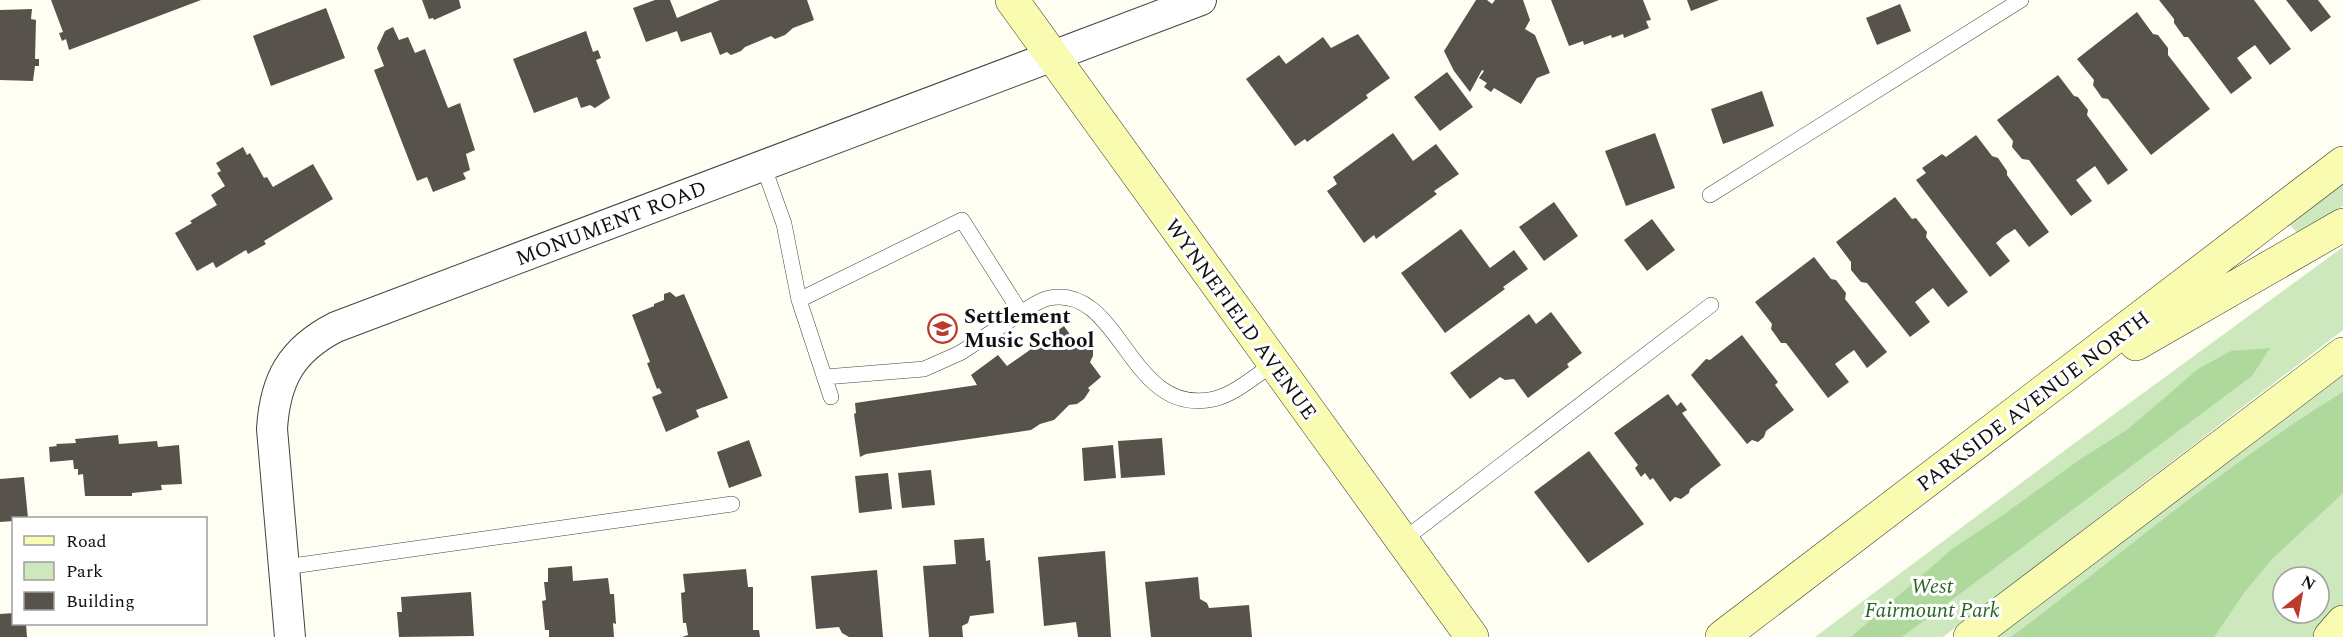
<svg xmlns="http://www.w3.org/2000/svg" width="2343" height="637" font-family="Spectral,serif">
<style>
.green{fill:#cde8bd;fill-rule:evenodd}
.forest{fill:#afd89d}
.building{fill:#58524c}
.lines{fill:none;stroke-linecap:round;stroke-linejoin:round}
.lane-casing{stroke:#434343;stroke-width:16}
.street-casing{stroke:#434343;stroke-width:32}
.secondary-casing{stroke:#323232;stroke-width:34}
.lane{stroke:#fff;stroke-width:15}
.street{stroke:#fff;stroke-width:30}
.secondary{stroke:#f9fbb1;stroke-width:33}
.labels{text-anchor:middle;stroke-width:6;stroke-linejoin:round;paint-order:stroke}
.street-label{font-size:21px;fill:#101010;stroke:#fff}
.poi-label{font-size:21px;font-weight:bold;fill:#101010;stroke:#fff;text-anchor:start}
.park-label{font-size:21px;font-style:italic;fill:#266522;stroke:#fff}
</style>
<rect width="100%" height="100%" fill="#fefef3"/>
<!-- green -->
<path class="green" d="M2343 183V206L2299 235 2290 225Z
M2343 247V330L1943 637H1815L2068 448Z
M2343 369V637H1988ZM2283 577H2319V613H2283Z"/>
<!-- forest -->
<path class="forest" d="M2270 348 2252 376 1902 637H1851L1952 549 2003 515 2079 460 2128 429 2198 369 2231 351Z
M2343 392V493L2271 560 2244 593 2214 637H2011C2121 555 2225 464 2343 392Z"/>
<!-- building -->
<path class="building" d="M51 0H201L69 50 66 39 62 41 59 33 63 32Z
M422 0H459L461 8 434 20 433 18 429 19Z
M655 0H670L677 18 720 0H807L814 20 793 28 785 35 775 39 771 36 745 47 741 51 731 55 727 52 720 55 711 32 681 42 677 31 646 42 633 8Z
M1476 0H1487L1492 4 1495 0H1523L1530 20 1525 29 1535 35 1550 73 1537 78 1521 104 1494 88 1491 92 1484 87 1487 83 1479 78 1484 71 1482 70 1470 92 1454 71 1444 51Z
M1551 0H1643L1651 20 1646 21 1649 28 1624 38 1623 34 1612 38 1611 35 1584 45 1583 41 1569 46Z
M1687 0H1719L1691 11Z
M2159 0H2254L2291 49 2270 65 2255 45 2245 52 2237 58 2252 78 2231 94 2188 37H2184L2174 23V19Z
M2286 0H2318L2331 17 2311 32Z
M1900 4 1911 31 1877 45 1866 18Z
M326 8 345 58 271 86 253 36Z
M32 9 31 19 36 20 35 59H39V66H35L33 81 0 80V10Z
M2137 12 2153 34 2158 35 2168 48V55L2210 109 2151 155 2108 99 2102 98 2093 85 2094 80 2077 59Z
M393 27 399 40 408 37 415 53 425 49 448 108 460 103 475 150 466 154 470 170 463 173 466 179 433 192 427 177 417 181 374 70 384 66 377 48 385 31Z
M586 31 593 52 598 50 601 58 596 60 610 98 595 108 590 105 581 108 577 97 534 113 513 59Z
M1358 34 1390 78 1366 95 1368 98 1307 142 1305 139 1295 146 1246 79 1279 55 1286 64 1323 37 1331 48Z
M1447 72 1473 107 1440 131 1414 97Z
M2058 75 2074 96 2078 97 2088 110 2087 115 2128 170 2108 185 2095 166 2076 180 2092 201 2071 216 2029 160 2022 159 2012 147 2013 141 1997 120Z
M1762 91 1774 126 1723 144 1711 109Z
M1393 133 1413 161 1436 144 1459 174 1434 191 1437 194 1376 239 1374 235 1364 243 1327 191 1337 184 1333 177Z
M1655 133 1675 188 1626 206 1605 151Z
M1976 135 1992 156 1998 158 2007 171V175L2049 232 2029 247 2015 229 2004 236 1996 243 2010 261 1990 277 1916 180 1926 173 1922 168 1942 154 1946 157Z
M243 147 247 155 250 153 264 178 267 177 273 187 313 164 333 199 264 241 266 244 248 254 246 250 216 268 213 262 197 271 175 233 192 223 190 221 217 205 211 195 225 186 217 173 221 171 216 163Z
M1895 197 1912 219 1916 218 1927 232 1926 237 1968 292 1948 307 1933 288 1915 302 1930 322 1910 337 1867 283 1861 282 1851 270V262L1836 242Z
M1554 202 1578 236 1544 261 1519 227Z
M1652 219 1675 250 1647 271 1624 240Z
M1461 229 1490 268 1514 250 1528 269 1503 287 1505 289 1445 333 1401 273Z
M1814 257 1831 279 1836 280 1846 293 1845 299 1887 352 1867 368 1854 350 1843 358 1835 364 1849 382 1828 398 1786 343H1781L1771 329 1772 324 1755 302Z
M670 292 676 297 684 294 728 398 696 410 699 417 666 432 652 397 662 393 659 388 657 389 647 363 650 362 632 315 654 306V304L664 300V294Z
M1551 312 1582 353 1567 364 1569 367 1528 398 1514 379 1505 380 1500 377 1470 399 1450 373 1529 314 1536 324Z
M1064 326 1076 343 1081 341 1089 344 1093 349V356L1090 362 1101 377 1088 388 1090 390 1084 399 1077 404 1069 405 1054 420 1040 424 1031 430 866 454 860 457 854 414 856 413 855 403 977 385 971 375 998 355 1007 366Z
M1742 335 1778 382 1775 385 1794 410 1766 431 1764 437 1758 442 1752 440 1747 444 1691 375 1706 359 1710 360Z
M1668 394 1677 406 1681 402 1687 410 1682 413 1721 465 1690 489 1689 493 1681 499 1675 497 1670 502 1653 478 1650 480 1645 473 1641 477 1635 468 1638 465 1614 433Z
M118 435 119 444 157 441 158 447 179 445 182 484 161 485 162 490 132 493V496H85L83 474 78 475V469H74L73 460 50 462 49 447 57 446 56 444 76 443 75 439Z
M1162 438 1165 475 1121 478 1118 441Z
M749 440 762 476 729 488 717 452Z
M1113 445 1116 478 1084 481 1082 448Z
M1589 451 1644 524 1588 563 1534 492Z
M931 470 935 505 902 508 898 473Z
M888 473 892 509 859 513 855 476Z
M24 477 28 518H14V521L0 522V479Z
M984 538 986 561 990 560 994 613 970 616 968 623 962 626 963 637H929L923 566 956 564 954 540Z
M1105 551 1111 637H1078L1076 622 1044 626 1038 557Z
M572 566 573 581 608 578 610 594H614L616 624 613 623 614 637H549V630H545L542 601 546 600 544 582H548V568Z
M746 569 748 587H753V630H759L760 637H682L688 635 686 623H683L681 593 685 592 683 574Z
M877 570 883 637H849L842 633 839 627 816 629 811 576Z
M1198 577 1200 599 1207 603 1209 608 1249 605 1252 637H1151L1145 582Z
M471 592 474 636 399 637 397 612H402L401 597Z
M14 613V624H26L27 637H0V614Z"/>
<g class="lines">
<defs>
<path id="lane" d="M763 165 784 224 799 300 831 397
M1710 195 2021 0
M799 300 962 220 1021 313 960 353 924 369 825 377
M1021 313C1030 307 1039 300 1049 298 1122 284 1128 418 1214 399 1235 394 1255 376 1273 364
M1402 541 1711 305
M285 567 732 504"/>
<path id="street" d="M290 637 272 429C275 380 291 350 336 327L1201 0"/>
<path id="secondary" d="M1012 0 1472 637
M2136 344 2343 225
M1722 637 2343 163
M1970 637 2343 354
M2330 637 2343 622"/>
</defs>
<!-- lane casing -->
<use href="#lane" class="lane-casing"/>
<!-- street casing -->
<use href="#street" class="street-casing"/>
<!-- secondary casing -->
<use href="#secondary" class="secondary-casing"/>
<!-- lane -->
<use href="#lane" class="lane"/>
<!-- street -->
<use href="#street" class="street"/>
<!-- secondary -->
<use href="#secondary" class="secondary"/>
</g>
<!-- icons -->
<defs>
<symbol id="school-ring" viewBox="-11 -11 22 22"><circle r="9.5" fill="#fff" stroke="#bb392d" stroke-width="1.5"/><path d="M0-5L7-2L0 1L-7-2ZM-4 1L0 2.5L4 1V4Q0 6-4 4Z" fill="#bb392d"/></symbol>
</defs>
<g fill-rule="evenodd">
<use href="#school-ring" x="926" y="312" width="33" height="33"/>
</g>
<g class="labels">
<!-- street labels -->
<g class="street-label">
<text transform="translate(611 223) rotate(-21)" y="7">MONUMENT ROAD</text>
<text transform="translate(1241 319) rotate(54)" y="7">WYNNEFIELD AVENUE</text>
<text transform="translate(2033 401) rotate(-37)" y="7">PARKSIDE AVENUE NORTH</text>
</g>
<!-- poi labels -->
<g class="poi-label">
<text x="964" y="323">Settlement<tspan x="964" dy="24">Music School</tspan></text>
</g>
<!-- park labels -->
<g class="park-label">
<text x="1932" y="593">West<tspan x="1932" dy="24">Fairmount Park</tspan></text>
</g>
</g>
<!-- legend -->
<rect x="12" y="517" width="195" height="108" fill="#ffffff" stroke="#9f9f9f" stroke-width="1.5"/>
<rect x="24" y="536" width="30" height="9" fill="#f9fbb1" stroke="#9f9f9f" stroke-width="1.5"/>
<text x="66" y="547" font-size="18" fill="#101010">Road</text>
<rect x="24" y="562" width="30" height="18" fill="#cde8bd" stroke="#9f9f9f" stroke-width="1.5"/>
<text x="66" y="577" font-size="18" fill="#101010">Park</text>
<rect x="24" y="592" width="30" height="18" fill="#58524c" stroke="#9f9f9f" stroke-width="1.5"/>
<text x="66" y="607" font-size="18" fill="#101010">Building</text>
<!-- north arrow -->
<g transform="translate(2301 595) rotate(31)"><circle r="28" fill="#ffffff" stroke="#9f9f9f" stroke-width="1.5"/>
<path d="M0-4.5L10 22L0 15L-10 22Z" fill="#bb392d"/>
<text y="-9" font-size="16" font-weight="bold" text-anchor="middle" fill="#101010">N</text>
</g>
</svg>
